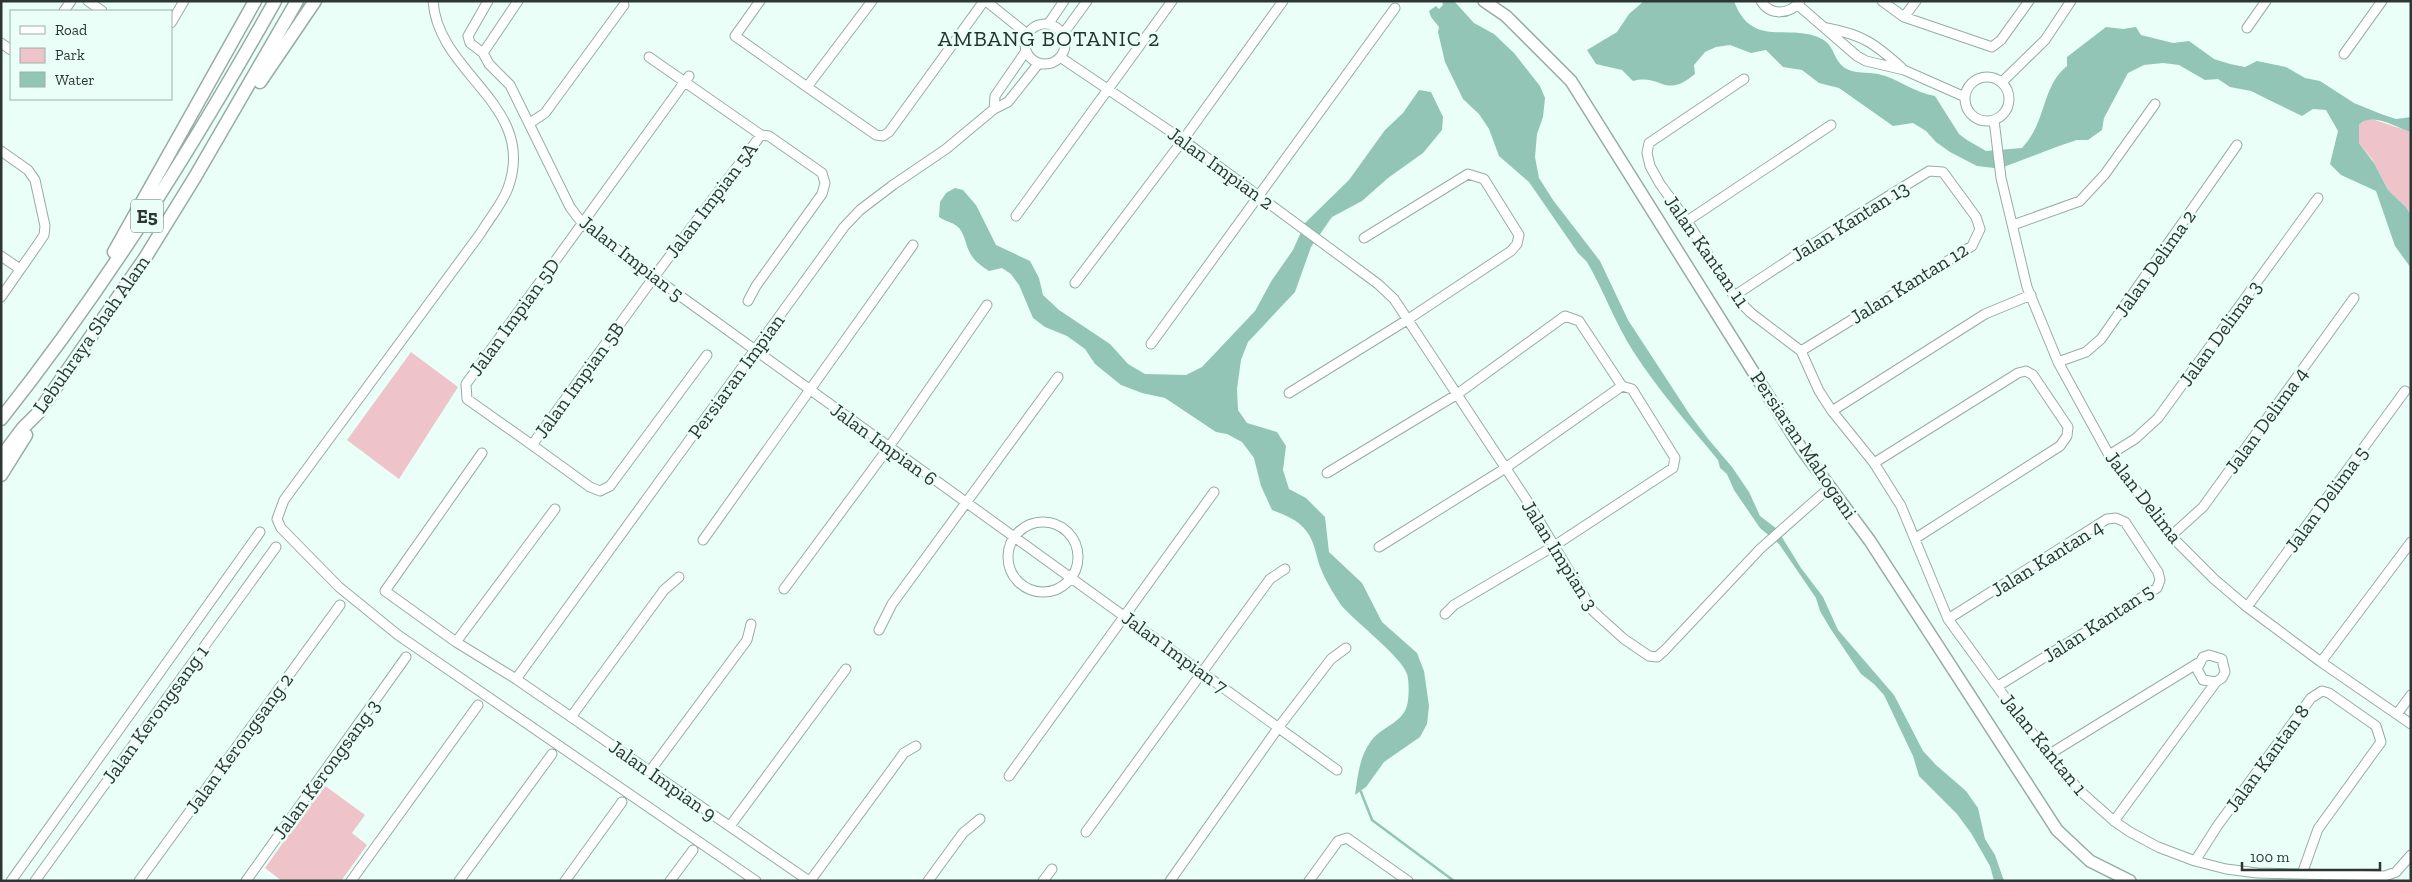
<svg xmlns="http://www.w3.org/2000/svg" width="2412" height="882" font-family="'Zilla Slab',serif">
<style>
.green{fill:#efc3ca}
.water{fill:#92c5b5}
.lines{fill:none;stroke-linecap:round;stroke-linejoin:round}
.stream{stroke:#92c5b5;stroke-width:2.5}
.minor-casing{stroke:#97aca5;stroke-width:11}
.major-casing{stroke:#97aca5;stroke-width:14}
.highway-casing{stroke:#97aca5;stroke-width:15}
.minor{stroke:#fff;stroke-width:9}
.major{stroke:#fff;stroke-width:11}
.highway{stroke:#fff;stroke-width:12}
.labels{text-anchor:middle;stroke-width:5;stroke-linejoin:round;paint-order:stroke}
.shield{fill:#e9fff8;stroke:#66726f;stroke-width:1}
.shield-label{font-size:19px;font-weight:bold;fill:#2e3634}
.street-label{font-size:20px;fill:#2e3634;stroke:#e9fff8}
.quarter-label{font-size:22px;letter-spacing:1px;fill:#23352f;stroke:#e9fff8}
</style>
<rect width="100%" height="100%" fill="#e9fff8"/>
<!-- green -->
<path class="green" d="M2369 118 2411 132V215L2406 207 2388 190 2372 159 2359 143V125Z
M411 352 458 387 399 479 347 440Z
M324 785 365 815 352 833 367 845 341 881H282L265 868Z"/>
<!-- water -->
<path class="water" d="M1442 1H1454L1474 23 1494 34 1514 53 1540 86 1545 98 1543 117 1537 134 1535 157 1539 178 1553 200 1600 261 1628 320 1690 415 1709 440 1732 467 1749 492 1760 516 1777 529 1801 568 1823 597 1838 630 1894 695 1923 751 1936 765 1966 791 1978 808 1985 839 1995 855 2004 881H1994L1990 866 1971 833 1957 814 1919 776 1913 756 1884 695 1874 684 1861 674 1830 628 1820 611 1816 598 1779 544 1760 528 1734 490 1727 474 1720 468 1718 460C1689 425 1658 390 1633 351 1615 323 1604 291 1587 262L1578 253 1529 182 1499 156 1489 129 1479 114 1463 99 1445 62 1438 32 1439 27 1431 17 1429 11 1436 6 1439 9 1443 5Z
M1644 1H1734C1752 50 1790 22 1822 39 1835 46 1833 60 1845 68 1855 74 1867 72 1878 74 1898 78 1914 93 1935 96L1959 134 1967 140 1986 151 2022 148C2047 122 2041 87 2067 66V57L2106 27 2123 29 2136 27 2141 35 2173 43 2189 41 2214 59 2230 64 2245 67 2257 61 2286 67 2305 78 2320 81 2354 103 2381 114 2396 119 2411 117V132C2395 127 2372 111 2359 125V143L2374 163 2388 190 2406 207 2411 215V268L2395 246 2376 191 2341 175 2330 164 2338 131 2326 110 2313 109 2302 116 2251 91 2230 87 2218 79 2205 80 2179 65 2163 63 2144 65 2128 73 2104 118 2102 130 2088 140H2077L2059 146 2001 168H1994L1977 166 1950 152 1936 142 1926 131 1913 123 1893 126 1839 88 1819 83 1802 70 1783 67 1766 50 1751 53 1730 45 1716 47 1705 52 1694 65 1695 74C1664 100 1662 73 1633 81L1622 70 1596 64 1587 50 1617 32 1629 14Z
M1419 90 1431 92 1443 117 1442 130 1423 153 1388 178 1362 201 1332 217 1311 247 1295 292 1248 342 1241 360 1237 389 1238 410 1247 423 1277 432 1286 446 1283 470 1289 489 1306 498 1325 517 1329 552 1362 583 1382 622 1417 653 1424 671 1429 706 1427 724 1420 737 1384 762 1366 787 1355 795C1358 776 1359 757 1371 741 1383 725 1406 723 1408 700 1409 693 1409 680 1407 674 1401 656 1354 621 1341 605 1333 593 1324 578 1319 564 1316 554 1314 541 1307 532 1299 520 1285 515 1272 510L1261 486 1254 458 1242 442 1227 434 1216 432 1165 398 1142 393 1121 385 1095 364 1085 349 1067 336 1045 327 1033 318 1019 285 1011 274 1002 268 989 271C981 266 973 260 969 251 965 243 965 233 957 226 952 222 944 221 939 217L940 202 946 193 955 188 963 190 976 205 996 245 1030 261 1039 278 1043 295 1059 310 1110 344 1128 364 1145 374 1186 375 1202 367 1255 311 1272 280 1293 250 1305 223 1349 180 1385 130 1403 113Z"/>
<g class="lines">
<!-- stream -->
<path class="stream" d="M1361 792 1372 820 1454 881"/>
<defs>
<path id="minor" d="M88 1 102 11
M433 1C438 75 538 105 508 188 502 204 489 219 480 234L284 500 277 519 281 528 339 587 398 635 756 881
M488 1 468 36 470 43 483 53 489 64 510 85 570 207 582 223 654 277 1337 770
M760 1 735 36 807 87
M872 1 807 87 876 135 883 136 889 132 984 1
M986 1 1027 34
M1761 1C1770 16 1790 15 1800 1
M1882 1 1904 17 1992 47 2001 40 2029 1
M1798 5 1857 56 1866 61 1904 70 1965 97
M64 11 71 1
M1904 17 1916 1
M171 23 184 1
M1049 23 1064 1
M1025 44a20 20 0 1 1 40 0a20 20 0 1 1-40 0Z
M1827 28C1864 35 1875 44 1902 68
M2247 28 2266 1
M1063 34 1087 1
M1 43 11 50
M483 53 518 1
M2344 54 2382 1
M649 57 761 135
M1060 57 1183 140 1378 284 1394 299 1528 502 1593 611 1624 639 1649 656 1657 657 1665 650 1760 549 1829 488
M1965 99a22 22 0 1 1 44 0a22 22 0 1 1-44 0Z
M1744 79 1649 143 1647 153 1650 166 1660 184 1687 221 1734 296 1751 313 1801 351 1819 391 1832 411 1874 463 1901 506 1948 619 2023 722 2079 790 2114 821 2130 832 2158 847 2195 861 2226 869 2257 873 2385 876 2396 872 2411 855
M2002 82 2045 40 2071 1
M994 109 995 96 1026 51
M1994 120 2001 178 2027 287 2058 362 2109 455 2171 536 2214 579 2247 607 2321 662 2411 724
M530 123 545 113 624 5
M1 151 28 170 35 180 45 226 44 235 38 244 1 297
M1016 216 1172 1
M1687 221 1831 125
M2013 225 2080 201 2105 174 2155 104
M1 256 20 269
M1075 283 1183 140 1283 1
M1734 296 1848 221 1929 171 1943 172 1976 217 1980 229 1972 246 1801 351
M1151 344 1395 8
M707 355 610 486 600 491 590 487 532 445 654 277 761 135 769 136 822 173 825 183 822 194 756 286 748 301
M2058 362 2086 352 2101 339 2237 145
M1289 393 1407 320 1511 251 1517 244 1519 235 1484 179 1468 174 1364 238
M1832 411 1985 314 2031 295
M532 445 467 399 466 384 689 76
M482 453 385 591 456 642 516 679 809 881
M2109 455 2135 439 2158 418 2318 198
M1874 463 2018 373 2026 371 2033 375 2068 427 2067 436 2060 446 1916 538
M1327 473 1456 395 1565 316 1579 321 1622 386 1632 389 1675 458 1673 468 1554 546 1454 605 1445 614
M1008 557a35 35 0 1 1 70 0a35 35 0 1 1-70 0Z
M2171 536 2203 507 2354 298
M703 540 913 245
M1379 547 1504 469 1622 386
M784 589 889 447 987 305
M2247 607 2405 391
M1948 619 2107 519 2116 518 2125 522 2158 572 2160 580 2157 588 1998 686
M879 630 892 604 1058 377
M456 642 555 509
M2321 662 2411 542
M516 679 844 227 860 210 893 185 946 149 994 109 1008 102 1039 63
M2397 714 2411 695
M571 717 664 590 679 577
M2048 755 2198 663
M650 771 747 640 751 624
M1009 776 1214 492
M2114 821 2216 682 2222 678 2225 672 2222 659 2209 655 2203 657 2197 669 2203 680 2216 682
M730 826 846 669
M1086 832 1270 579 1285 569
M2195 861 2218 825 2311 698 2322 691 2329 693 2376 726 2381 742 2318 829 2302 874
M11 881 260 532
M35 881 276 547
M139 881 340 605
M246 881 406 657
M351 881 478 705
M459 881 552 754
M565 881 622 802
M670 881 693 850
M810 881 904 753 916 746
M928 881 963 833 980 819
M1043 881 1052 869
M1170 881 1278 728 1331 659 1346 648
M1309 881 1338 841 1347 838 1408 881"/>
<path id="major" d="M1484 1 1506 16 1571 81 1801 448 1870 541 2057 830 2090 861 2130 881"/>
<path id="highway" d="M260 82 315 1
M114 252 255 1
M1 419C105 288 193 147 275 1
M1 457 23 428 38 413 145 258 195 177 297 1
M1 475 26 435"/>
</defs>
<!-- minor casing -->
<use href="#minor" class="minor-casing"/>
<!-- major casing -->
<use href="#major" class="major-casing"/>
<!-- highway casing -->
<use href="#highway" class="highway-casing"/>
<!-- minor -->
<use href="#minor" class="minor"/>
<!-- major -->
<use href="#major" class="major"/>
<!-- highway -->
<use href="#highway" class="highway"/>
</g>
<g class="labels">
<!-- shield labels -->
<rect class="shield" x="131" y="199.5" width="32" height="33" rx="4"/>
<g class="shield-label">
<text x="147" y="223">E5</text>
</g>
<!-- street labels -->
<g class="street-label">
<text transform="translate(1221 168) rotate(36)" y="7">Jalan Impian 2</text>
<text transform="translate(711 200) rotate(-53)" y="7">Jalan Impian 5A</text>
<text transform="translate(1850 221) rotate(-32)" y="7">Jalan Kantan 13</text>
<text transform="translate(1707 251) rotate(55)" y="7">Jalan Kantan 11</text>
<text transform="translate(632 258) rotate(38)" y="7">Jalan Impian 5</text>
<text transform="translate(2155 263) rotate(-55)" y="7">Jalan Delima 2</text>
<text transform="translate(1909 283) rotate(-32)" y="7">Jalan Kantan 12</text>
<text transform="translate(514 317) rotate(-54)" y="7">Jalan Impian 5D</text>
<text transform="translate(2220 333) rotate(-54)" y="7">Jalan Delima 3</text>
<text transform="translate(91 334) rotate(-55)" y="7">Lebuhraya Shah Alam</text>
<text transform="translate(736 376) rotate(-54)" y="7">Persiaran Impian</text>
<text transform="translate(579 380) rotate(-54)" y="7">Jalan Impian 5B</text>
<text transform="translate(2266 420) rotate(-54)" y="7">Jalan Delima 4</text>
<text transform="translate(884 444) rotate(36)" y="7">Jalan Impian 6</text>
<text transform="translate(1804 445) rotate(56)" y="7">Persiaran Mahogani</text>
<text transform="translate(2144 497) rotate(52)" y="7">Jalan Delima</text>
<text transform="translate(2326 499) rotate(-54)" y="7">Jalan Delima 5</text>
<text transform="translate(1560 555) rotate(58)" y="7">Jalan Impian 3</text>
<text transform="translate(2047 558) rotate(-32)" y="7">Jalan Kantan 4</text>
<text transform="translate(2098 623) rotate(-33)" y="7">Jalan Kantan 5</text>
<text transform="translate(1175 652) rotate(36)" y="7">Jalan Impian 7</text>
<text transform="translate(155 714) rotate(-54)" y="7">Jalan Kerongsang 1</text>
<text transform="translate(239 743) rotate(-54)" y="7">Jalan Kerongsang 2</text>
<text transform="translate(2044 744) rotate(51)" y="7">Jalan Kantan 1</text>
<text transform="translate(2267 758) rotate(-54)" y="7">Jalan Kantan 8</text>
<text transform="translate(326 769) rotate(-54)" y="7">Jalan Kerongsang 3</text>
<text transform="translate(663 780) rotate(35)" y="7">Jalan Impian 9</text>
</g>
<!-- quarter labels -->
<g class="quarter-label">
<text x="1049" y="46">AMBANG BOTANIC 2</text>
</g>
</g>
<!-- border -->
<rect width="2412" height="882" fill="none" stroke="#2e3634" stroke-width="5"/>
<!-- legend -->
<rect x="10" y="10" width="162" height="90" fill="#e9fff8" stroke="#9eafaa"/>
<rect x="20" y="26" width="25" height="8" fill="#ffffff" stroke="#9eafaa"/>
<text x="55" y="35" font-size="15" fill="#2e3634">Road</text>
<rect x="20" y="48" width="25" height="15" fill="#efc3ca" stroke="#9eafaa"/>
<text x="55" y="60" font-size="15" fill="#2e3634">Park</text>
<rect x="20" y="72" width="25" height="15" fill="#92c5b5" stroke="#9eafaa"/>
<text x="55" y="85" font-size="15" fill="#2e3634">Water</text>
<!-- scale -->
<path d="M2242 862v8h138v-8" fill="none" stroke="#2e3634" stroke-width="2.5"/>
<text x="2250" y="862" font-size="15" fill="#2e3634" stroke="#e9fff8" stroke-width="4" paint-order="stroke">100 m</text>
</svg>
